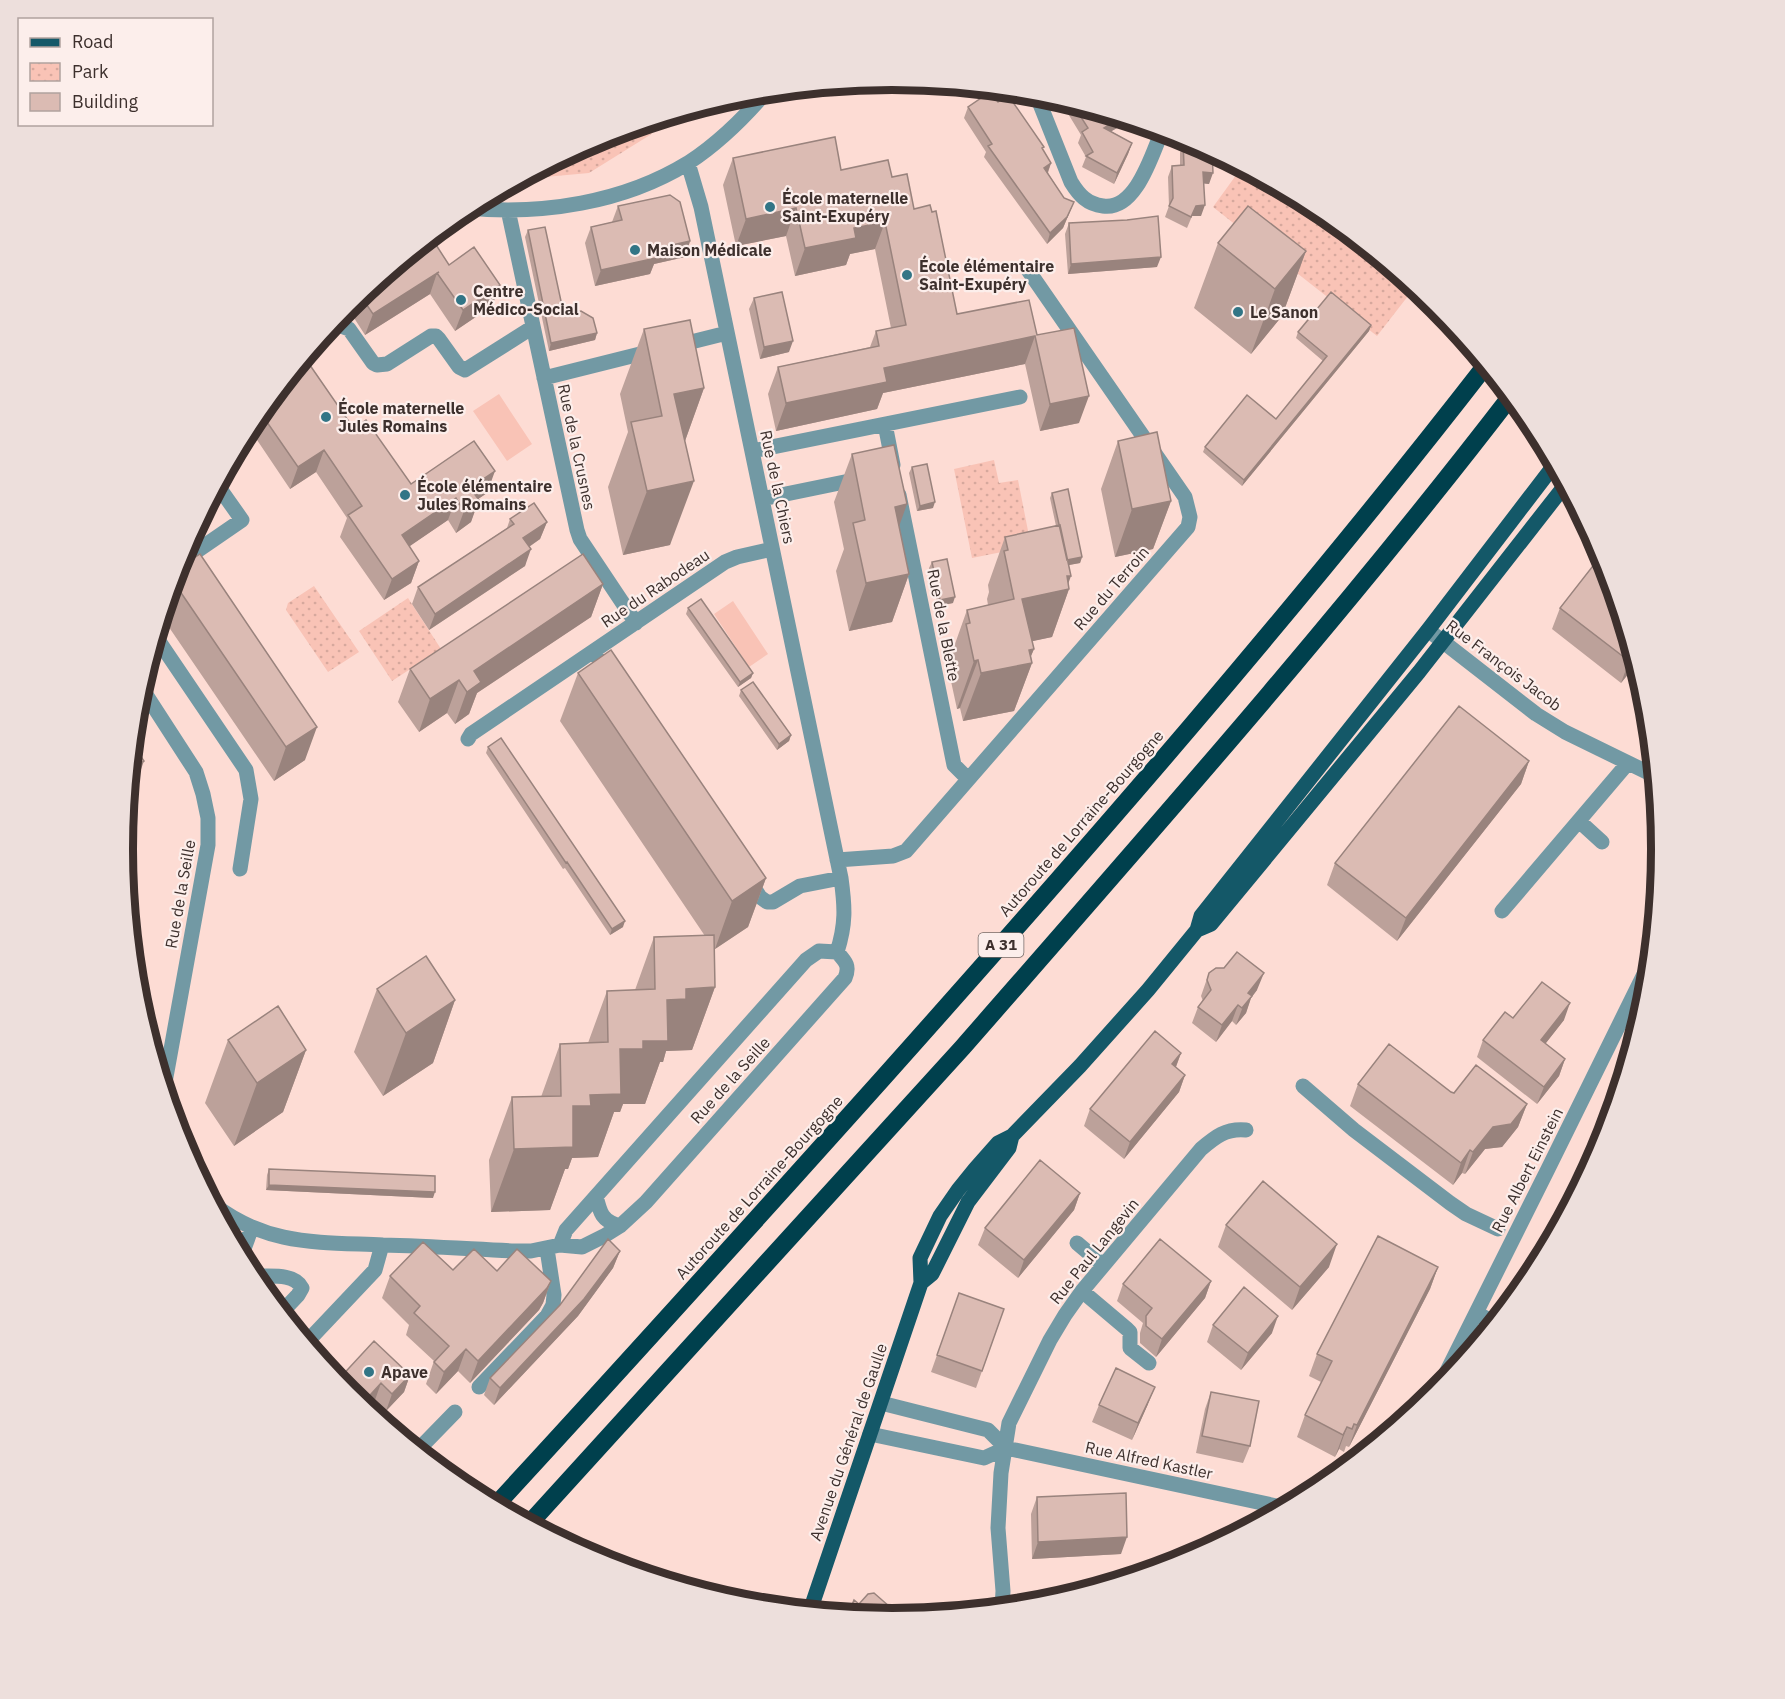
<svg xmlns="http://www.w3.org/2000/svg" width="1785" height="1699" font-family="'IBM Plex Sans',sans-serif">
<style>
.grass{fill:#f9c3b6}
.park{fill:url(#park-dots)}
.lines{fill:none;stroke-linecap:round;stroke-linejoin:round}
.minor{stroke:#7299a4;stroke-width:15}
.major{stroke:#145868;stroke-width:15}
.highway{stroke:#00404d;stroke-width:18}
.wall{fill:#bca19a}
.shaded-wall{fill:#99837d}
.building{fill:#dbbbb3;stroke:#99837d;stroke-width:1.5}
.poi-dot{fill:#327586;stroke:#fceeeb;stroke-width:2}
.labels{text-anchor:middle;stroke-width:4.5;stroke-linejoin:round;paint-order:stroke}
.shield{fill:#fceeeb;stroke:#766966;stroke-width:1.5}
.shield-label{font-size:15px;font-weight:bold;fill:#3d302d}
.poi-label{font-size:16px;font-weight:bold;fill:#3d302d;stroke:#fceeeb;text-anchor:start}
.street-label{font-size:16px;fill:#3d302d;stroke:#fceeeb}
.rim{fill:none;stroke:#3d302d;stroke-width:8}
</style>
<defs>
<pattern id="park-dots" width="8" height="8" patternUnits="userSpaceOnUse" patternTransform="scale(1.5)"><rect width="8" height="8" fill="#f9c3b6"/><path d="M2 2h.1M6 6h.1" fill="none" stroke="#d6a89d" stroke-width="1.8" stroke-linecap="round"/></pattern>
</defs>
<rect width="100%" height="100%" fill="#fddcd4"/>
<!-- grass -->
<path class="grass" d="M499 394 532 444 507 461 473 411Z
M733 601 768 654 749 667 714 614Z"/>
<!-- park -->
<path class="park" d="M670 116 650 135 589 173 545 177 533 173 598 138Z
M1242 167 1321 209 1415 287 1377 336 1213 207Z
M994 460 999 483 1018 480 1031 546 972 558 954 469Z
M314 586 359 652 328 672 286 610 288 603Z
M408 598 441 649 392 681 359 631Z"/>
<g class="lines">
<!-- minor -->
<path class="minor" d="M1036 94 1071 182C1079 195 1087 204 1103 206 1136 211 1152 154 1162 131
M688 163 701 207 841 878C845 907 846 924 837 952
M467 208C542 215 623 203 688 163 717 144 743 119 766 92
M508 210 577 530 580 539 636 623
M333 323 349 329 373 363 377 365 387 364 431 336H436L439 339 459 367 465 370 533 327
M675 346 727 333
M544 378 652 351
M885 424 893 465
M752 451 1020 397
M899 495 954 765 968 779
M762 499 859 479
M178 564 242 520 218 486
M1428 630 1536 714 1565 732 1655 776
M156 637 246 770 251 799 240 869
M594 652 609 674
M141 687 196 772 203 794 208 818V845L164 1088
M468 739 471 734 725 562 737 557 772 549
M1579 821 1602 842
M837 860 893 856 906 851 1188 527 1190 517 1185 497 1028 270
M749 880 760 897 767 902H773L800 886 841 878
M1502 911 1628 763
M1303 1086 1354 1130 1450 1203 1466 1214 1498 1229
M596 1196C600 1213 602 1221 620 1226
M213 1204C267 1246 318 1242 383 1245 427 1246 471 1249 515 1251H531L560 1245 582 1247 604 1236 620 1226 646 1202 845 978C850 966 846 962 837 952L819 951 806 960 566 1230 560 1245
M1077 1243 1103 1265
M241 1257 252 1227
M252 1276C267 1277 294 1272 302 1288L298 1295 281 1313
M1082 1291 1127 1329 1130 1332V1348L1149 1363
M1476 1313 1495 1323
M306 1343 375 1270 382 1245
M479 1387 547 1316 553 1305 554 1295 547 1249
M1434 1397 1548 1169 1652 958
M881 1403 988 1430 1006 1448 1286 1508
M870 1434 984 1458 1006 1448
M417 1451 455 1412
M1002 1609 1003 1591 998 1528 1001 1473 1009 1423 1050 1340 1065 1315 1082 1291 1201 1149C1215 1137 1226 1128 1246 1130"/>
<!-- major -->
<path class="major" d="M1197 930 1211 924 1419 672 1566 484
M921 1283 932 1274 968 1202 1009 1148 1012 1136
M810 1611 921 1283 920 1258 940 1216 958 1190 975 1169 998 1143 1012 1136 1080 1066 1148 990 1197 930 1201 916 1428 630 1555 464"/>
<!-- highway -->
<path class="highway" d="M495 1506C626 1364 754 1222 883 1078 1090 846 1295 611 1486 365
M529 1524 963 1047C1149 834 1338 621 1511 396"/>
</g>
<!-- wall -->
<path class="wall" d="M1065 101 1120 118 1117 128 1111 131 1132 143 1128 154 1114 184 1082 167 1086 157 1078 143 1081 135 1067 112 1069 107Z
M998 102 1043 150 1051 163 1048 173 1064 198 1074 202 1063 228 1047 244 984 157 986 152 964 118 968 107Z
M1191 140 1222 157 1221 159 1212 160 1209 184 1203 183 1201 216H1192L1187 228 1165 217 1169 206 1168 177 1172 166 1180 165V153L1183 142H1191Z
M733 158 841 170 892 177 914 209 957 314 1037 335 1079 423 1040 431 1025 364 883 393 877 409 776 431 768 394 778 367 870 347 876 331 891 328 875 249 850 254 846 265 795 276 786 236 736 246 723 185Z
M618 206 690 241 685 257 654 264 650 274 595 286 585 243 591 227 612 222Z
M1069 223 1157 267 1068 274 1065 234Z
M528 230 564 315 597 333 595 340 549 351 525 237Z
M431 237 449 265 500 285 492 306 455 331 430 294 365 335 347 307Z
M1218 243 1306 251 1282 316 1251 354 1194 308Z
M754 298 789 352 760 359 749 309Z
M1371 325 1369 331 1242 486 1203 452 1205 447 1276 419 1323 361 1296 338 1298 332Z
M644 329 704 388 685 441 670 545 623 555 608 487 628 432 620 394Z
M305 358 354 429 411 484 487 493 478 499 471 522 456 533 448 520 409 546 419 561 411 583 384 600 340 537 347 518 316 472 290 489 249 428 252 421Z
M1118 441 1171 501 1153 549 1115 557 1101 489Z
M852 454 899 526 909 574 892 622 849 631 836 571 844 549 834 502Z
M912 467 933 508 917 511 909 473Z
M1052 493 1082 557 1080 563 1068 565V583L1069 589 1052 637 1032 641 1034 649 1031 656 1032 663 1014 711 963 721 960 708 957 709 949 672 951 665 950 658 967 610 988 605 987 599 989 592 988 585 1005 537 1056 526 1050 498Z
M510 519 547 522 540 539 529 547 525 566 429 630 412 604 418 587 507 528Z
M1604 555 1637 663 1621 683 1552 629 1560 608Z
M932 562 953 603 938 606 929 568Z
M176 570 305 760 274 781 162 617Z
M603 584 591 617 477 693 469 714 455 724 447 713 419 732 398 702 410 669Z
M688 608 753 673 751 678 738 687 686 614Z
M578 673 766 878 748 927 715 949V987L692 1050 666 1051 663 1062H660L645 1104H623L620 1112H614L598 1157 572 1158 568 1169H565L550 1210 491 1212 489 1160 512 1097H541L560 1044 588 1043 607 991 635 990 654 937 705 936 560 721Z
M741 690 791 735 789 741 777 750 739 696Z
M488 747 623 927 610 935 565 868 563 869 486 753Z
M1529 761 1521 784 1397 941 1327 885 1335 863Z
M1209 973 1257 990 1251 998 1246 1013 1236 1025 1232 1021 1216 1042 1192 1023 1198 1007 1203 1001 1201 996Z
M377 989 455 1000 433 1063 383 1096 354 1052Z
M1513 1018 1564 1020 1545 1044 1565 1059 1559 1076 1537 1104 1477 1057 1483 1040Z
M228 1040 306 1050 283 1112 234 1146 205 1103Z
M1181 1053 1176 1067 1185 1075 1179 1092 1124 1159 1084 1126 1090 1109Z
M1358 1084 1451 1092 1527 1104 1518 1127 1502 1147 1485 1149 1465 1174 1462 1173 1453 1185 1350 1106Z
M269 1169 433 1198 266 1190 267 1175Z
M1080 1193 1074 1210 1018 1278 978 1245 985 1228Z
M1226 1225 1329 1267 1292 1310 1218 1247Z
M620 1251 613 1268 578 1316 494 1405 484 1395 490 1378Z
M1438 1267 1430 1289 1349 1447 1346 1446 1344 1452 1339 1449 1335 1457 1297 1437 1305 1415 1321 1382 1309 1376 1317 1354Z
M453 1270 497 1271 551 1281 543 1303 539 1310 470 1383 458 1371 436 1394 426 1384 434 1361 406 1335 409 1325 382 1298 390 1276Z
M1211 1281 1205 1298 1156 1357 1140 1343V1333L1143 1323 1117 1301 1123 1284Z
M959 1293 1004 1309 976 1388 931 1372Z
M1213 1325 1272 1333 1241 1370 1207 1342Z
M410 1375 404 1392 386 1411 375 1400 348 1394Z
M1211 1392 1250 1446 1243 1463 1196 1453 1205 1409Z
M1148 1404 1132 1440 1092 1422 1099 1405Z
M1037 1497 1121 1554 1032 1559 1031 1514Z"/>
<!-- shaded-wall -->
<path class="shaded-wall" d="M1120 118 1117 128 1100 138 1104 128Z
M1132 143 1128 154 1114 184 1117 173Z
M1211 151 1222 157 1221 159 1207 160Z
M1051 163 1047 174 1044 168Z
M1203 172 1213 173 1209 184 1199 183Z
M1074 202 1063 228 1047 244 1050 233Z
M1205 205 1201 216H1192L1187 228 1196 206Z
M796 208 786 236 736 246 746 219Z
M885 222 875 249 850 254 846 265 795 276 805 248 854 228Z
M690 241 685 257 654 264 650 274 595 286 601 270 654 249Z
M1306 251 1282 316 1251 354 1275 289Z
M1161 257 1157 267 1068 274 1071 264Z
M437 273 430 294 365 335 373 314Z
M500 285 492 306 455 331 463 310Z
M1371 325 1369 331 1242 486 1244 480Z
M597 333 595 340 549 351 551 343Z
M1035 336 1025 364 883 393 877 409 776 431 786 403 884 368Z
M793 341 789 352 760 359 764 347Z
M704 388 681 452 674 394Z
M1089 396 1079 423 1040 431 1050 404Z
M324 450 316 472 290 489 298 467Z
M495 471 487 493 462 510 470 488Z
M694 481 670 545 623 555 647 491Z
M456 498 448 520 394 557 402 535Z
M479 500 471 522 456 533 464 511Z
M1171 501 1153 549 1115 557 1132 509Z
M935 502 933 508 917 511 920 506Z
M907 504 890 552 895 507Z
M547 522 540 539 517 555 523 538Z
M531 549 525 566 429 630 435 614Z
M1082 557 1080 563 1064 566 1066 560Z
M419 561 411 583 384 600 392 579Z
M909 574 892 622 849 631 866 583Z
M1067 576H1071L1066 590 1069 589 1052 637 1005 647 1022 599Z
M603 584 591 617 477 693 469 714 455 724 474 671Z
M955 597 953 603 938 606 940 600Z
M1034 649 1028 663H1032L1014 711 963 721 981 673 1029 650Z
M1634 655 1637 663 1621 683 1629 661Z
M978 660 960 708 957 709 974 661Z
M753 673 751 678 738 687 740 682Z
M459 680 447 713 419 732 430 699Z
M317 727 305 760 274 781 286 747Z
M791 735 789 741 777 750 779 744Z
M144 761 127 808 130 770Z
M1529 761 1521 784 1397 941 1406 918Z
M766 878 748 927 715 949 732 901Z
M625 921 623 927 610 935 612 929Z
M1264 973 1257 990 1251 998 1246 1013 1236 1025 1248 993Z
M715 987 692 1050 666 1051 663 1062H660L645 1104H623L620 1112H614L598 1157 572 1158 568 1169H565L550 1210 491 1212 514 1149 573 1106 590 1095 620 1049 643 1041 667 1000 686 989Z
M143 999 140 1007 138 1002Z
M455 1000 433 1063 383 1096 406 1033Z
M1570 1003 1564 1020 1535 1057 1541 1040Z
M1238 1005 1232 1021 1216 1042 1222 1025Z
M306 1050 283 1112 234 1146 257 1083Z
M1181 1053 1175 1069 1172 1064Z
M1565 1059 1559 1076 1537 1104 1544 1087Z
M1185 1075 1179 1092 1124 1159 1130 1142Z
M1527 1104 1518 1127 1502 1147 1485 1149 1465 1174 1473 1152 1493 1127Z
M1470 1150 1462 1173 1453 1185 1461 1163Z
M269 1185 435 1192 433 1198 266 1190Z
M1080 1193 1074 1210 1018 1278 1024 1260Z
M1337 1244 1329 1267 1292 1310 1300 1287Z
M620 1251 613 1268 578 1316 494 1405 500 1388Z
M1438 1267 1430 1289 1349 1447 1357 1425Z
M551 1281 543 1303 539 1310 470 1383 478 1361Z
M1211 1281 1205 1298 1156 1357 1162 1339Z
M1278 1316 1272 1333 1241 1370 1248 1353Z
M466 1349 458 1371 436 1394 444 1372Z
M410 1375 404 1392 386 1411 392 1394Z
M381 1383 375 1400 367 1409 361 1405Z
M1155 1387 1148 1404 1132 1440 1138 1423Z
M1347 1427 1339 1449 1335 1457 1343 1435Z
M1127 1537 1121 1554 1032 1559 1038 1542Z"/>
<!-- building -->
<path class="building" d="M990 92 998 102 1008 95 1044 147 1042 148 1051 163 1044 168 1064 198 1074 202 1067 217 1050 233 988 146 992 144 968 107Z
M1072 103 1120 118 1104 128 1132 143 1117 173 1086 156 1093 152 1082 132 1088 128Z
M835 137 841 170 888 160 892 177 907 174 914 209 930 205 932 212 936 211 957 314 1029 300 1037 335 1074 328 1089 396 1050 404 1035 336 884 368 887 382 786 403 778 367 879 346 876 331 906 325 885 222 854 228 856 238 805 248 796 208 746 219 733 158Z
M1183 142H1194L1212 151 1213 173 1203 172 1205 205 1196 206 1191 217 1169 206 1173 198 1172 166 1184 165Z
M670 195 680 202 690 241 654 249 656 258 601 270 591 227 622 220 618 206Z
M1248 206 1306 251 1275 289 1218 243Z
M1158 216 1161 257 1071 264 1069 223 1127 220Z
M545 227 564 315 581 311 593 318 597 333 551 343 528 230Z
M431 237 449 265 474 247 500 285 463 310 437 273 439 272 373 314 360 295Z
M782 292 793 341 764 347 754 298Z
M1331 292 1371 325 1244 480 1205 447 1247 395 1276 419 1327 356 1298 332Z
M690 320 704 388 674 394 694 481 647 491 631 422 662 416 644 329Z
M305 358 354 429 366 420 411 484 474 441 495 471 470 488 479 500 464 511 456 498 402 535 419 561 392 579 348 515 362 506 324 450 298 467 260 412Z
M1157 432 1171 501 1132 509 1118 441Z
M894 445 907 504 895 507 909 574 866 583 853 523 865 520 852 454Z
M927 464 935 502 920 506 912 467Z
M1068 489 1082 557 1067 560 1052 493Z
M534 503 547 522 523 538 531 549 435 614 418 587 514 524 510 519Z
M1060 525 1071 576H1067L1069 589 1022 599 1034 649 1029 650 1032 663 981 673 978 660 974 661 966 624 970 623 967 610 1014 599 1004 551 1008 550 1005 537Z
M1603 553 1634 655 1629 661 1560 608Z
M200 554 317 727 286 747 173 581 176 570Z
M583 554 603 584 474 671 481 682 467 692 459 680 430 699 410 669Z
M947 559 955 597 940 600 932 562Z
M701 599 753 673 740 682 688 608Z
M611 650 766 878 732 901 578 673Z
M753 682 791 735 779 744 741 690Z
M1459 706 1529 761 1406 918 1335 863Z
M501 738 625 921 612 929 567 862 566 863 488 747Z
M133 745 144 761 130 770Z
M714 935 715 987 686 989V999L667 1000 668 1041H643V1049H620L621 1094 590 1095 591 1106H573V1147L514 1149 512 1097 561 1096 560 1044 608 1042 607 991 655 989 654 937Z
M1237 952 1264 973 1248 993 1252 996 1242 1008 1238 1005 1222 1025 1198 1007 1211 990 1207 980 1209 973 1216 968H1224Z
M426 956 455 1000 406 1033 377 989Z
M1542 982 1570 1003 1541 1040 1565 1059 1544 1087 1483 1040 1505 1012 1513 1018Z
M136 989 143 999 138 1002 137 999Z
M278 1006 306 1050 257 1083 228 1040Z
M1155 1031 1181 1053 1172 1064 1185 1075 1130 1142 1090 1109Z
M1389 1044 1451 1092 1454 1093 1476 1065 1527 1104 1511 1124 1493 1127 1473 1152 1470 1150 1461 1163 1358 1084Z
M1040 1160 1080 1193 1024 1260 985 1228Z
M269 1169 435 1176V1192L269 1185Z
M1263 1181 1337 1244 1300 1287 1226 1225Z
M1378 1236 1438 1267 1357 1425 1354 1424 1352 1429 1347 1427 1343 1435 1305 1415 1332 1361 1317 1354Z
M608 1239 620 1251 584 1299 500 1388 490 1378 560 1305Z
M1160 1239 1211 1281 1162 1339 1146 1326V1316L1152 1308 1123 1284Z
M423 1242 453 1270 474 1249 497 1271 517 1249 551 1281 547 1288 478 1361 466 1349 444 1372 434 1362 449 1346 414 1313 420 1306 390 1276Z
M1244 1287 1278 1316 1248 1353 1213 1325Z
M959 1293 1004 1309 982 1371 937 1355Z
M374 1341 410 1375 392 1394 381 1383 361 1405 348 1394 337 1381Z
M1116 1368 1155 1387 1138 1423 1099 1405Z
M1211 1392 1259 1401 1250 1446 1202 1436Z
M1126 1493 1127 1537 1038 1542 1037 1497Z
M1243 1523 1251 1527 1237 1534Z
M874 1593 898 1614 894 1619 848 1615 854 1600 859 1604 868 1594Z"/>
<!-- markers -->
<g class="poi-dot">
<circle cx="770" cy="207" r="6"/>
<circle cx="635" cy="250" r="6"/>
<circle cx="907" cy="275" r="6"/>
<circle cx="461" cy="300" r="6"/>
<circle cx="1238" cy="312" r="6"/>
<circle cx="326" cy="417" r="6"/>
<circle cx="405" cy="495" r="6"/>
<circle cx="369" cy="1372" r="6"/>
</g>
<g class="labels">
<!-- shield labels -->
<rect class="shield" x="978.5" y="933" width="45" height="24" rx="4.5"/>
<g class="shield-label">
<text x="1001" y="950">A 31</text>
</g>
<!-- poi labels -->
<g class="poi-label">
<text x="782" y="204">École maternelle<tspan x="782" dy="18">Saint-Exupéry</tspan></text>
<text x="647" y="256">Maison Médicale</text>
<text x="919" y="272">École élémentaire<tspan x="919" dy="18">Saint-Exupéry</tspan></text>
<text x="473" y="297">Centre<tspan x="473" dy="18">Médico-Social</tspan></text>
<text x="1250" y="318">Le Sanon</text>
<text x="338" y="414">École maternelle<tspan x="338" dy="18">Jules Romains</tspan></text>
<text x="417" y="492">École élémentaire<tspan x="417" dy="18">Jules Romains</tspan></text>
<text x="381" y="1378">Apave</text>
</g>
<!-- street labels -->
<g class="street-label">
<text transform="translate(577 447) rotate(78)" y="6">Rue de la Crusnes</text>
<text transform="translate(778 487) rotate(78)" y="6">Rue de la Chiers</text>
<text transform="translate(655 588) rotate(-34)" y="6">Rue du Rabodeau</text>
<text transform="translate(1111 588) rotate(-49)" y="6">Rue du Terroin</text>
<text transform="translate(944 625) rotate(79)" y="6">Rue de la Blette</text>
<text transform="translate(1504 665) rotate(37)" y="6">Rue François Jacob</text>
<text transform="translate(1081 823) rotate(-49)" y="6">Autoroute de Lorraine-Bourgogne</text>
<text transform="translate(180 894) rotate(-80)" y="6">Rue de la Seille</text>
<text transform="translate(730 1080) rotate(-48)" y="6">Rue de la Seille</text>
<text transform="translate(1527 1170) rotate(-63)" y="6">Rue Albert Einstein</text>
<text transform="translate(759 1187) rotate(-48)" y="6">Autoroute de Lorraine-Bourgogne</text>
<text transform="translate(1094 1251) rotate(-51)" y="6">Rue Paul Langevin</text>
<text transform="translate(848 1442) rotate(-71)" y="6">Avenue du Général de Gaulle</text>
<text transform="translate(1149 1460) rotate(12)" y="6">Rue Alfred Kastler</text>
</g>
</g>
<!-- crop -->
<path d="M0 0H1785V1699H0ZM133 849a759 759 0 1 1 1518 0a759 759 0 1 1-1518 0Z" fill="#eddfdc" fill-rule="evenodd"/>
<path class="rim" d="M133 849a759 759 0 1 1 1518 0a759 759 0 1 1-1518 0Z"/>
<!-- legend -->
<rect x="18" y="18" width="195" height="108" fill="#fceeeb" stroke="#b0a29f" stroke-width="1.5"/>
<rect x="30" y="38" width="30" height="9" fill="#145868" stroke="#b0a29f" stroke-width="1.5"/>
<text x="72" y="48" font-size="18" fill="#3d302d">Road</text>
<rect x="30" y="63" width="30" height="18" fill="url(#park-dots)" stroke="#b0a29f" stroke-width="1.5"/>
<text x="72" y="78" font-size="18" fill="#3d302d">Park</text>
<rect x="30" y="93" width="30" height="18" fill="#dbbbb3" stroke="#b0a29f" stroke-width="1.5"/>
<text x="72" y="108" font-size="18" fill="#3d302d">Building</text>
</svg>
